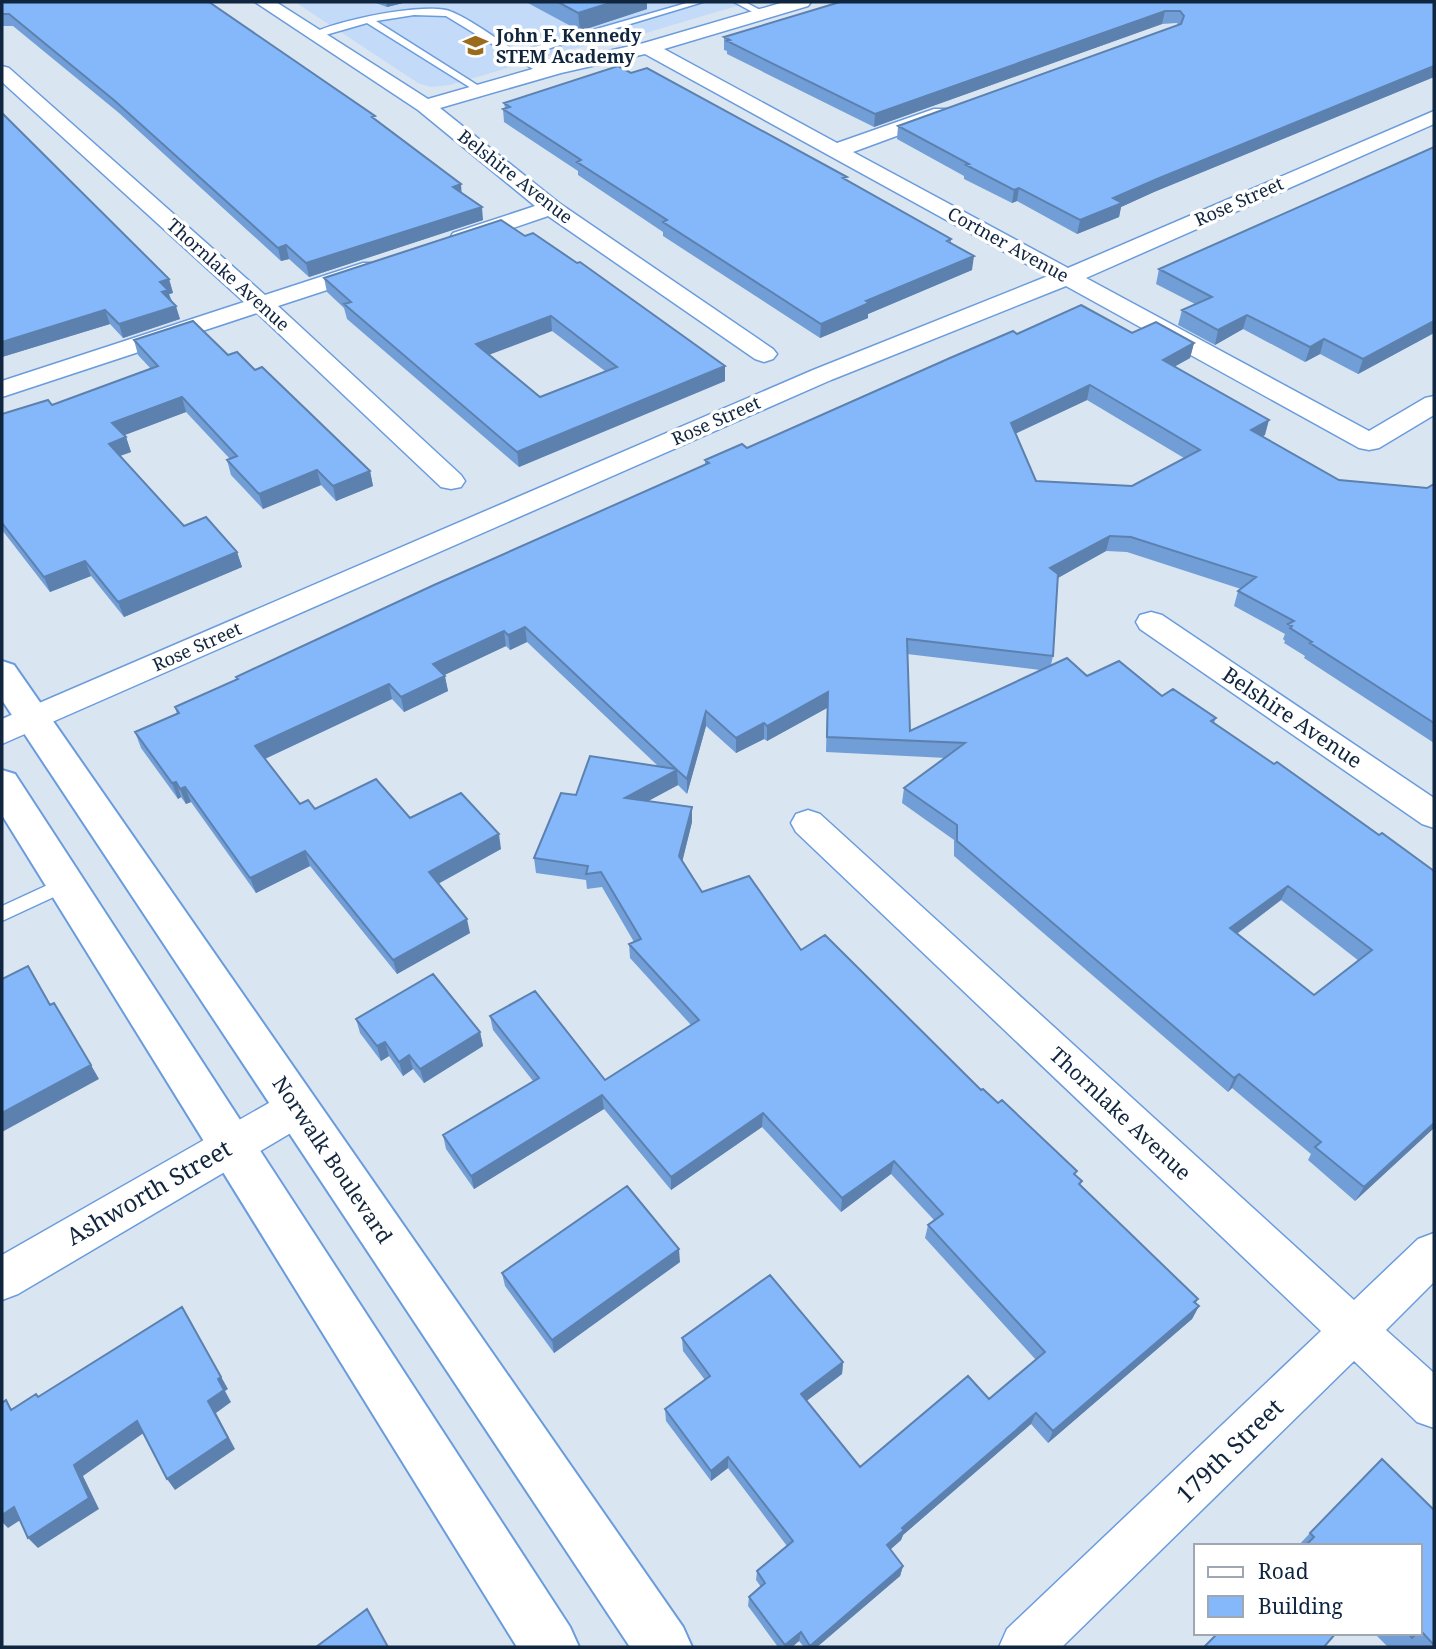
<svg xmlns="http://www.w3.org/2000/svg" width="1436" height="1649" font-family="'Noto Serif',serif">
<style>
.built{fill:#c3daf8}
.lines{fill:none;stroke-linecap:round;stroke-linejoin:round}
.service-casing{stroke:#6a9cdc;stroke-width:3}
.minor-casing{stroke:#6a9cdc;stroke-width:3}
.secondary-casing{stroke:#6a9cdc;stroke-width:4}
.service{fill:#fff;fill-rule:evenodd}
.minor{fill:#fff;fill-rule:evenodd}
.secondary{fill:#fff;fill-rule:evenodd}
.wall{fill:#729ed7;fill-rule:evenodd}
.shaded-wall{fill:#5c81af}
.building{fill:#84b8fa;stroke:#5c81af;stroke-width:2;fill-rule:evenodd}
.labels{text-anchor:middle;stroke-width:7;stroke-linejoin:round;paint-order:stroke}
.far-poi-label{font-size:18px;font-weight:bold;fill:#10253e;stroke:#fff;text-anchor:start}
.far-street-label{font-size:18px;fill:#10253e;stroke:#fff}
.street-label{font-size:21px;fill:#10253e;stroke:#fff}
.near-street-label{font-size:24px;fill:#10253e;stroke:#fff}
</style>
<rect width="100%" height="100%" fill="#dae5f2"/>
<!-- built -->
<path class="built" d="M295 2H750L612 43 609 41 572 49 450 85 431 87 418 83Z"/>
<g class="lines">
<defs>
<path id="service" d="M690 2H703L524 56 546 70V74L543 75 446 16 414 15 376 21 482 88 484 90 479 93 367 23 315 38 310 35C331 21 429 1 452 12 475 22 496 39 517 52Z
M734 2H745L768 14 760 16Z
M65 877 71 879 74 884 71 889 2 921V906Z"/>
<path id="minor" d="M255 2H276L428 99 550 64 644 43 784 2H811L808 6 664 49 837 143 934 109H948L951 113 948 117 853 152 1068 268 1434 111V124L1086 278 1369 431 1425 398 1434 396V415L1379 448 1369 450 1359 448 1066 286 831 380 2 744V719L813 370 1048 276 645 54 561 73 440 108 559 203 773 349 777 354 773 359 764 362 755 359 548 216 469 243H453L450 238 453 233 535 206 418 110Z
M2 66 9 68 265 295 363 263H379L383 268 379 273 278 306 461 475 465 481 461 487 451 489 441 487 257 313 2 397V381L244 302 2 82Z
M1151 612 1162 615 1434 798V828L1422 824 1140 629 1136 622 1140 615Z
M808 810 820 814 1354 1300 1418 1239 1434 1233V1282L1386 1330 1434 1373V1428L1417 1422 1354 1361 1062 1647H999L1007 1629 1321 1331 796 832 791 823 796 814Z
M297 1090 311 1095 317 1108 311 1121 18 1294 2 1300V1255L283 1095Z"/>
<path id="secondary" d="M2 661 14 665 683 1627 692 1647H630L2 700Z
M2 770 15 774 570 1627 579 1647H517L2 815Z"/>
</defs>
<!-- service casing -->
<use href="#service" class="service-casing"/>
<!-- minor casing -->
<use href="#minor" class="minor-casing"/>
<!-- secondary casing -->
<use href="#secondary" class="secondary-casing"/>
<!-- service -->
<use href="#service" class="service"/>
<!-- minor -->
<use href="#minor" class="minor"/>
<!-- secondary -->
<use href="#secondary" class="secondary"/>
</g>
<!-- wall -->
<path class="wall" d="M2 2 376 120 462 193 483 220 309 277 289 259 281 261 119 113 13 26H2Z
M373 2H407L387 7Z
M526 2H647V9L580 31Z
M840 2H1434V77L1154 192 1121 207 1119 217 1077 234 1017 201 1012 203 964 179V176L897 139 898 126 1178 25 1177 23 1162 24 874 127 727 54V51L724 50V37Z
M504 103 847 180 951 239V243L972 270 868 314V318L820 338 663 236V232L578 175V171L504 122 503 109 505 108Z
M2 113 169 279 173 293 169 294 180 319 123 338 110 324 2 357Z
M1434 147V333L1358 374 1320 354 1305 362 1243 329 1215 345 1178 325 1182 310 1195 304 1156 284 1159 269Z
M525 236 725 366V381L519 467 347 319 344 308 327 292 324 278ZM552 331 605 371 540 397 489 354Z
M1132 333 1194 343 1190 358 1174 367 1265 435 1262 436 1339 480 1427 488 1434 484V743L1304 658 1305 656 1284 643 1285 641 1283 639 1285 634 1234 606 1238 591 1241 589 1127 552 1106 551 1058 578 1053 656 1051 665 1162 696 1216 718 1214 723 1379 835 1434 871V1128L1355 1201 1308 1160 1311 1154 1232 1088 1228 1092 954 856V840L902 803 904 788 946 758 826 752 827 708 767 741 764 739 736 753 706 726 687 794 678 785 648 801 692 822 682 861 702 892 801 950 981 1090 1076 1176 1081 1186 1198 1299 1196 1303 1199 1306 1192 1319 1048 1443 1031 1424 903 1535 901 1540 890 1550 903 1566 900 1576 817 1647H804L799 1641 792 1647H778L748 1606 749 1597 761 1587 756 1580 757 1571 787 1546 728 1468 711 1481 666 1421 665 1409 705 1380 683 1351 682 1338 843 1362 842 1374 806 1401 860 1467 989 1399 1036 1360 925 1238 928 1225 934 1220 891 1174 841 1212 762 1127 671 1190 604 1109 474 1189 446 1149 443 1135 533 1081 493 1030 490 1016 605 1080 691 1025 630 958 629 944 634 942 602 887 587 889 586 880 536 873 534 858 576 795 658 766 527 642 510 650 506 646 444 675 448 691 404 712 392 699 265 759 300 804 315 809 410 818 501 849 438 884 470 933 397 974 310 866 256 893 191 802 186 804 181 797 178 799 141 748 135 732 177 714 175 707 237 680 236 677 705 465V460L747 448 1017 334ZM1087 400 1184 458 1132 486 1036 481 1015 434ZM907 654 1040 670 910 731ZM1281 900 1359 961 1314 995 1237 934Z
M134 340 228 355 255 370 370 471 373 486 336 501 321 485 263 509 231 475 227 460 230 459 186 412 124 435 126 437 131 452 120 456 184 526 237 552 242 567 124 617 91 576 50 592 2 530V414L52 405 151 369 138 355Z
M356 1019 480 1032 483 1046 424 1083 413 1069 403 1076 389 1056 381 1061 360 1033Z
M680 1262 554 1353 505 1286 502 1273Z
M1434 1510V1647H1403L1402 1646 1388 1647 1374 1633H1420V1546H1298L1310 1533Z"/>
<!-- shaded-wall -->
<path class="shaded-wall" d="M386 2H407L387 7Z
M613 2H647V9L580 31 578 13Z
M1165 11 1162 24 874 127 875 114Z
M1434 66V77L1154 192 1121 207 1119 217 1077 234 1080 220 1113 198 1157 179Z
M461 184 462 198 453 187Z
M1019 188 1017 201 1012 203 1014 190Z
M482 207 483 220 309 277 306 263Z
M286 245 289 259 281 261 278 248Z
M974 256 972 270 868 314V318L820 338 821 324 866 301Z
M169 279 173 293 169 294 172 304 166 306 160 282Z
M176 306 180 319 123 338 119 324Z
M105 310 110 324 2 357V342Z
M1247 315 1243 329 1215 345 1218 330Z
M551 316 552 331 478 359 476 344Z
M1434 321V333L1358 374 1363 359Z
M1324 339 1320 354 1305 362 1310 347Z
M1194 343 1190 358 1159 375 1163 360Z
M725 366V381L519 467 517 452Z
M1090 385 1087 400 1008 437 1011 423Z
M182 397 186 412 117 438 112 423Z
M1269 420 1265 435 1247 445 1251 430Z
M126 437 131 452 114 458 109 444Z
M317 470 321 485 263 509 259 494Z
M370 471 373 486 336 501 333 486Z
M1110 536 1106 551 1047 584 1050 568Z
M237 552 242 567 124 617 118 602Z
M85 561 91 576 50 592 44 577Z
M525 627 527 642 510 650 508 635Z
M504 631 506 646 436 679 433 664Z
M445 676 448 691 404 712 401 697Z
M389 684 392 699 260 761 255 746Z
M828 692 827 708 767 741V726Z
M706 711V726L687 794V779Z
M764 723V739L736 753V738Z
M677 770 678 785 626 813 625 798Z
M176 782 181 797 178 799 172 783Z
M185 787 191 802 186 804 180 789Z
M692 807V822L680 871 679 856Z
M499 834 501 849 432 887 429 872Z
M305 851 310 866 256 893 250 878Z
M1288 886 1281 900 1224 943 1230 928Z
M467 919 470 933 397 974 393 960Z
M480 1032 483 1046 424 1083 420 1069Z
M385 1042 389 1056 381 1061 377 1046Z
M409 1055 413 1069 403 1076 399 1062Z
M91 1065 99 1079 2 1132V1113Z
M1239 1074 1232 1088 1228 1092 1234 1078Z
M602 1095 604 1109 474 1189 471 1176Z
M763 1113 762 1127 671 1190V1177Z
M1434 1123V1128L1355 1201 1364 1187Z
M894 1161 891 1174 841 1212 842 1198Z
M679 1249 680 1262 554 1353 552 1340Z
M1199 1306 1192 1319 1048 1443 1053 1431Z
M189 1320 228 1389 225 1391 231 1402 216 1413 235 1449 175 1490 167 1479 208 1401Z
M843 1362 842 1374 800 1406 801 1394Z
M1036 1413 1031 1424 903 1535 901 1540 884 1555 887 1545 902 1528Z
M137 1421 145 1432 83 1476 99 1509 38 1548 28 1538 74 1465Z
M728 1457V1468L711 1481V1471Z
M14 1507 25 1517 8 1528 2 1522V1515Z
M903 1566 900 1576 817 1647H810V1646Z
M801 1632 799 1641 792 1647H784L785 1645Z"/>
<!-- building -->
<path class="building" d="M2 2H209L375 116 372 117 461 184 453 187 482 207 306 263 286 245 278 248 115 101 9 14H2Z
M558 2H613L578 13Z
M840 2H1434V66L1157 179 1113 198 1122 203 1080 220 1019 188 1014 190 966 165 969 164 898 126 1181 24 1184 16 1180 11H1165L875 114 727 41 730 40 724 37Z
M618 66 631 73 647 68 847 177 843 178 951 239 947 241 974 256 866 301 869 303 821 324 663 222 667 220 577 162 581 160 503 109 510 107 504 103Z
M2 113 169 279 160 282 168 290 162 292 176 306 119 324 105 310 2 342Z
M1434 147V321L1363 359 1324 339 1310 347 1247 315 1218 330 1182 310 1212 297 1159 269Z
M501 220 525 236 533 233 577 263 580 262 725 366 517 452 344 304 351 302 324 278ZM551 316 617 367 540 397 476 344Z
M1081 305 1132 333 1156 322 1194 343 1163 360 1269 420 1251 430 1339 480 1427 488 1434 484V723L1310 643 1312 642 1290 628 1292 626 1288 624 1294 621 1238 591 1256 577 1131 537 1110 536 1050 568 1058 574 1053 656 907 639 910 731 1067 658 1087 676 1119 661 1162 696 1173 689 1216 718 1211 721 1274 764 1277 762 1379 835 1382 833 1434 871V1123L1364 1187 1315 1147 1321 1142 1239 1074 1234 1078 957 841V825L904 788 965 743 827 737 828 692 767 726 764 723 736 738 706 711 687 779 677 770 625 798 692 807 679 856 702 892 749 876 801 950 825 935 981 1090 983 1089 998 1103 1002 1100 1077 1171 1074 1174 1082 1181 1079 1184 1198 1299 1194 1302 1199 1306 1053 1431 1036 1413 902 1528 904 1530 887 1545 903 1566 810 1646 801 1632 785 1645 749 1597 765 1583 757 1571 793 1541 728 1457 711 1471 665 1409 710 1376 682 1338 770 1275 843 1362 801 1394 860 1467 968 1376 989 1399 1045 1352 928 1225 943 1214 894 1161 842 1198 763 1113 671 1177 602 1095 471 1176 443 1135 539 1078 490 1016 535 991 605 1080 699 1020 629 944 641 939 601 872 586 874 588 866 534 858 561 793 576 795 590 756 676 769 525 627 508 635 504 631 433 664 445 676 401 697 389 684 255 746 300 804 308 800 315 809 376 779 410 818 461 793 499 834 429 872 467 919 393 960 305 851 250 878 185 787 180 789 176 782 172 783 135 732 179 713 175 707 238 679 236 677 434 585 709 463 705 460 742 444 747 448 950 358 1013 331 1017 334ZM1090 385 1200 450 1132 486 1036 481 1011 423ZM1288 886 1372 950 1314 995 1230 928Z
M193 321 228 355 237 352 255 370 262 367 370 471 333 486 317 470 259 494 227 460 237 456 182 397 112 423 126 437 109 444 184 526 206 517 237 552 118 602 85 561 44 577 2 523V414L48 400 52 405 158 366 134 340Z
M28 966 50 1005 54 1003 91 1065 2 1113V979Z
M433 974 480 1032 420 1069 409 1055 399 1062 385 1042 377 1046 356 1019Z
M627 1186 679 1249 552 1340 502 1273Z
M182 1307 221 1377 218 1379 224 1390 208 1401 228 1438 167 1479 137 1421 74 1465 89 1498 28 1538 14 1507 2 1515V1403L6 1400 11 1410 36 1394 38 1397Z
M1382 1459 1434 1510V1645L1420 1630V1546H1305L1314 1537 1310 1533Z
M367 1609 388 1647H316Z
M1218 1633H1336L1324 1647H1204Z
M1408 1633H1417L1412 1638Z"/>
<!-- icons -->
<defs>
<symbol id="school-bare" viewBox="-9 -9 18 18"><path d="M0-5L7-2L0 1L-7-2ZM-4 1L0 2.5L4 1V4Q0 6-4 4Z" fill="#9b6b1d" stroke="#fff" stroke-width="2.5" paint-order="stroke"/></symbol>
</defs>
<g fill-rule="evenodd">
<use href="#school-bare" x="458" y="28" width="35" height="35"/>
</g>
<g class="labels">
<!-- far-poi labels -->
<g class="far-poi-label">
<text x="496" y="42">John F. Kennedy<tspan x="496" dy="21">STEM Academy</tspan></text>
</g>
<!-- far-street labels -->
<g class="far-street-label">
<text transform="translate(515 177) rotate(38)" y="6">Belshire Avenue</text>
<text transform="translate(1239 202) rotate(-24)" y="6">Rose Street</text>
<text transform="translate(1008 245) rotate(29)" y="6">Cortner Avenue</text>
<text transform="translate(228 275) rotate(42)" y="6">Thornlake Avenue</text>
<text transform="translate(716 421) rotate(-24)" y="6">Rose Street</text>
<text transform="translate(197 647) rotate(-24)" y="6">Rose Street</text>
</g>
<!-- street labels -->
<g class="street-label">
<text transform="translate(1292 718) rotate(34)" y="7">Belshire Avenue</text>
<text transform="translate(1120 1114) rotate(43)" y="7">Thornlake Avenue</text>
<text transform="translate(332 1160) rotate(56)" y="7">Norwalk Boulevard</text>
</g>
<!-- near-street labels -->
<g class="near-street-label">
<text transform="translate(149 1193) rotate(-30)" y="8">Ashworth Street</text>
<text transform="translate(1230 1451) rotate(-44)" y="8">179th Street</text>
</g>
</g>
<!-- border -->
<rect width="1436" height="1649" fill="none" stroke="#10253e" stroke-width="7"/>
<!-- legend -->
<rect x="1194" y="1544" width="228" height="91" fill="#ffffff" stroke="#9fa8b2" stroke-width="2"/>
<rect x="1208" y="1567" width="35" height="10" fill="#ffffff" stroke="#9fa8b2" stroke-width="2"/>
<text x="1258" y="1579" font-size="21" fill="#10253e">Road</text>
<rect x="1208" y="1596" width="35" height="21" fill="#84b8fa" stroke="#9fa8b2" stroke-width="2"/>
<text x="1258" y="1614" font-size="21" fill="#10253e">Building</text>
</svg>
